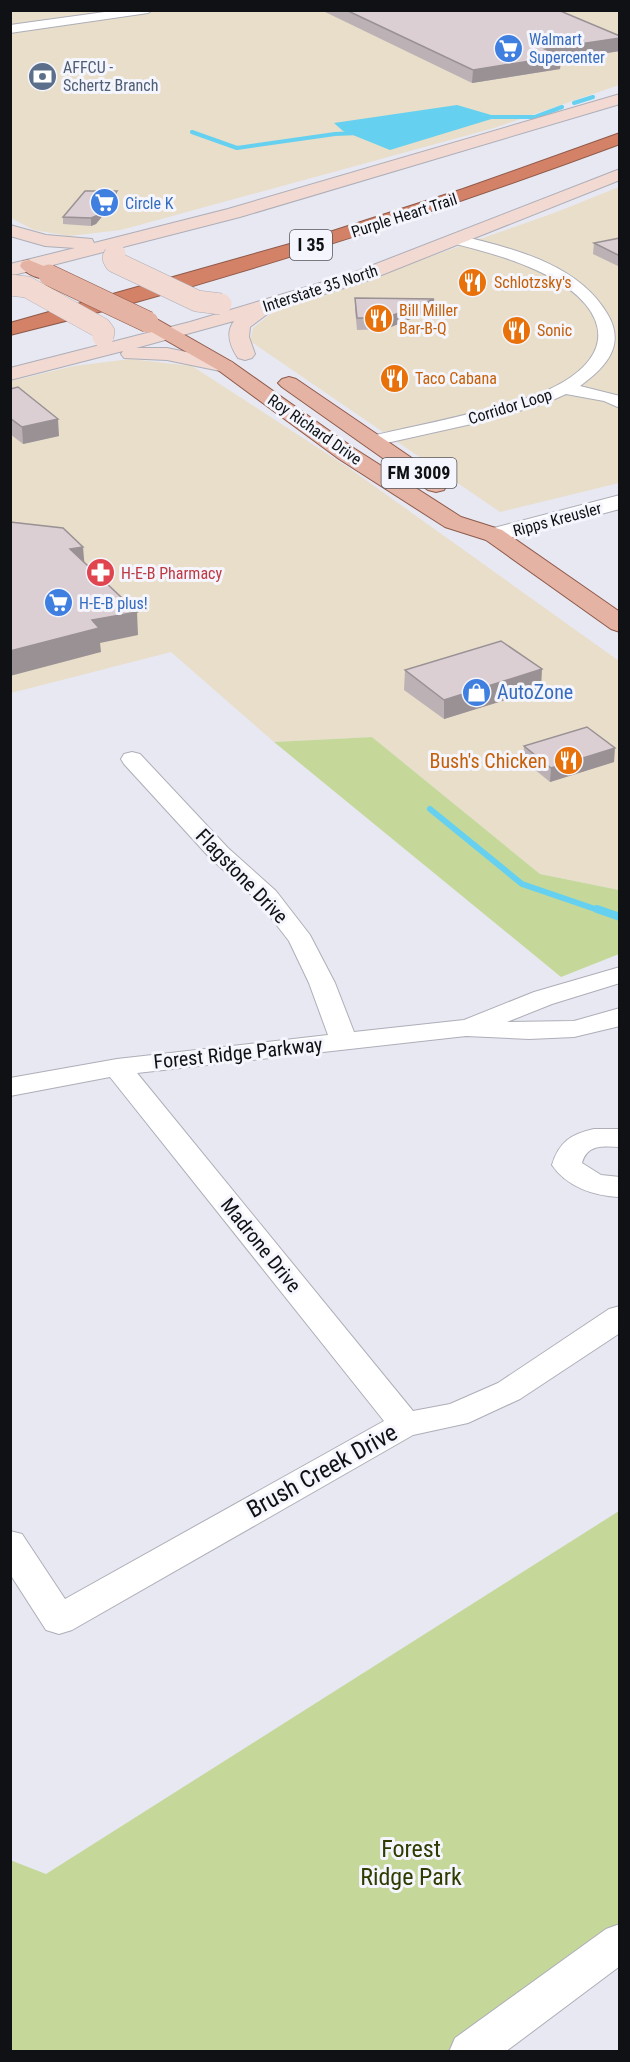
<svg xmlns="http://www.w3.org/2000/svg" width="630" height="2062" font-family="'Roboto Condensed',sans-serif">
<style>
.commercial{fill:#e8dec9}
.green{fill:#c5d89a}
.water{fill:#65d0f0}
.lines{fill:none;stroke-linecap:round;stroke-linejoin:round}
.stream-far2{stroke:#65d0f0;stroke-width:4}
.stream-far1{stroke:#65d0f0;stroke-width:6}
.stream{stroke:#65d0f0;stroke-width:8}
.minor-casing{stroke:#adaeb8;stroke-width:2}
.tertiary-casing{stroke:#adaeb8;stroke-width:2}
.secondary-casing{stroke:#adaeb8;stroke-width:2}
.primary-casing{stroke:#8f5a4a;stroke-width:2}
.motorway-casing{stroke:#8f5a4a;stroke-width:2}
.minor{fill:#fff;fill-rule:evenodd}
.tertiary{fill:#fff;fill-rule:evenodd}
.secondary{fill:#f2d9d1;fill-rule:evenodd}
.primary{fill:#e5b3a4;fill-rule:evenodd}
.motorway{fill:#d38167;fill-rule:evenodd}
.secondary-bridge-casing{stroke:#adaeb8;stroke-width:22;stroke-linecap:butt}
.primary-bridge-casing{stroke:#8f5a4a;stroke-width:22;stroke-linecap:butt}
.secondary-bridge{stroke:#f2d9d1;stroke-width:21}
.primary-bridge{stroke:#e5b3a4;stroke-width:21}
.wall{fill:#bcb2b5}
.shaded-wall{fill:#999194}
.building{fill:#dbcfd3;stroke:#999194;stroke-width:1.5}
.labels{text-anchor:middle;stroke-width:6;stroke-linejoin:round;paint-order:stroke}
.far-shop-label{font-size:16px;fill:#366cbe;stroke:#f5f5fd;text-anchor:start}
.far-service-label{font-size:16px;fill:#4e5e75;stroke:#f5f5fd;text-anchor:start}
.far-street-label{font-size:16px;fill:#101114;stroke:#f5f5fd}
.far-food-label{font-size:16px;fill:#c56008;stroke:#f5f5fd;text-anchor:start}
.far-health-label{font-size:16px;fill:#be3a42;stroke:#f5f5fd;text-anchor:start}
.shield{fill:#f5f5fd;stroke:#55555a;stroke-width:1.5}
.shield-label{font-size:18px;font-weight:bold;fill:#101114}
.shop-label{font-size:20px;fill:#366cbe;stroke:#f5f5fd;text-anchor:start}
.food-label{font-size:20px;fill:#c56008;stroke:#f5f5fd;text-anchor:end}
.street-label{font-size:20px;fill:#101114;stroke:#f5f5fd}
.near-street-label{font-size:24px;fill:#101114;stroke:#f5f5fd}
.near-park-label{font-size:24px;fill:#2f3c00;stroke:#f5f5fd}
</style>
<rect width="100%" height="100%" fill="#e7e8f2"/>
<!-- commercial -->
<path class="commercial" d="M10 11H619V85L494 128 121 230 69 236 34 230 11 218Z
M619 187V483L500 512 250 341 253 328 273 312 554 213Z
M130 359 192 366 349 468 619 661V890L540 874 372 737 274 742 171 652 11 693V381L74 366Z"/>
<!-- green -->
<path class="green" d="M372 737 540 874 619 890V954L561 977 274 742Z
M619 1511V1942L470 2051H11L10 1860 46 1874Z"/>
<!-- water -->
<path class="water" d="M457 105 498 117 390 150 343 131 334 123Z"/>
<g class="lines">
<!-- stream-far2 -->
<path class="stream-far2" d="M574 103 593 97
M488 117H535L562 107
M192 132 237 148 335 134 358 133"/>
<!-- stream-far1 -->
<path class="stream-far1" d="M430 809 522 884 601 911"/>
<!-- stream -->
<path class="stream" d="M597 909 620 917"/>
<defs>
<path id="minor" d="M119 10H153L148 13 10 33V25Z
M454 234C509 248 578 262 608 315 626 346 605 368 580 386L620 396V408L604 401 566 394 546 403 485 421 373 446 367 445 364 441 367 437C413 426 459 418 505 404 519 400 534 397 548 390 628 353 604 300 536 270 508 257 478 250 449 242L446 239 449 236Z
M132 752 140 754 228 848 276 891 310 935 335 983 354 1032 464 1020 534 992 620 967V983L552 1004 507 1022 574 1021 620 1008V1026L574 1037 529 1039 466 1036 137 1073 413 1411 450 1404 498 1383 609 1309 620 1306V1333L520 1399 468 1423 413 1435 72 1630 59 1634 46 1630 10 1574V1531L22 1534 65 1599 384 1421 110 1077 10 1096V1078L117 1059 328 1035 309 983 289 941 258 901 210 858 124 764 121 759 124 754Z
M594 1129H620V1147C603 1146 587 1144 582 1163L601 1175 620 1177V1197C594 1196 567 1187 552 1165 559 1142 571 1134 594 1129Z
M620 1924V1966L505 2052H449L455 2038 606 1929Z"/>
<path id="tertiary" d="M620 495V509L494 542 486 540 482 535 486 530Z"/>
<path id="secondary" d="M620 94V104L240 217 10 276V264L75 248 45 246 10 236V225L46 235 92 239 94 243 228 209Z
M620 169V180L364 282 274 309 250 327 249 337 255 354 252 358 245 360 238 358C230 346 225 333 234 321L136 348H167L225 360 232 362 235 366 232 370 225 372 167 360 124 358 121 354 123 351 10 380V368L190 322 350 274Z"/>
<path id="primary" d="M29 260 56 271 59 275 56 279C45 282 26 275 20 266L22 262Z
M148 316 155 318 232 362 355 449 461 517 502 530 620 612V632L611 629 486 540 445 527 339 459 218 370 141 326 138 322 141 318Z
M289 377 296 379 444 480 447 485 444 490 436 492 428 490 282 387 278 383 282 379Z"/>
<path id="motorway" d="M620 133V144C420 218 217 284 10 335V323L311 238 463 189Z"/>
</defs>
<!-- minor casing -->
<use href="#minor" class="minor-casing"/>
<!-- tertiary casing -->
<use href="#tertiary" class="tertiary-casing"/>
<!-- secondary casing -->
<use href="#secondary" class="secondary-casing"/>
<!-- primary casing -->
<use href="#primary" class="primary-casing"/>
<!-- motorway casing -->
<use href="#motorway" class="motorway-casing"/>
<!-- minor -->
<use href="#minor" class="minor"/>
<!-- tertiary -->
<use href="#tertiary" class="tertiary"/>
<!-- secondary -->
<use href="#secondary" class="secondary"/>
<!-- primary -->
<use href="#primary" class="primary"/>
<!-- motorway -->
<use href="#motorway" class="motorway"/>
<defs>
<path id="secondary-bridge" d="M115 254 113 258 115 262 197 301 221 304
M10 285 27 287 101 328 104 332 103 337"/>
<path id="primary-bridge" d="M49 275 148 322"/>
</defs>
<!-- secondary-bridge casing -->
<use href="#secondary-bridge" class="secondary-bridge-casing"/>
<!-- primary-bridge casing -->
<use href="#primary-bridge" class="primary-bridge-casing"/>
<!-- secondary-bridge -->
<use href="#secondary-bridge" class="secondary-bridge"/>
<!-- primary-bridge -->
<use href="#primary-bridge" class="primary-bridge"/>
</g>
<!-- wall -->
<path class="wall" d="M321 10H561V12L620 36V51L561 60 560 69 472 83Z
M117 191V198L96 224 91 226 63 224V217Z
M620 238V267L593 254 594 243Z
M355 298 434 299 433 310 386 329 357 330 355 309Z
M10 389 59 436 23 444 10 434Z
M405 670 541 689 444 719 404 690Z
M524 746 614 762 550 782 523 760Z"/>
<!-- shaded-wall -->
<path class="shaded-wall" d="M620 38V51L561 60 560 69 472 83 473 70 545 49Z
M117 191V198L96 224 91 226V218Z
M434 299 433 310 386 329V318Z
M58 419 59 436 23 444 22 427Z
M83 547 85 570 70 549Z
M137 612 138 635 100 643 101 652 10 676V651L92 620Z
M542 669 541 689 444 719V700Z
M615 748 614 762 550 782 551 768Z"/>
<!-- building -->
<path class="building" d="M346 10H558L620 36V38L545 49 561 56 473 70Z
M85 191H117L96 216 91 218 63 217Z
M620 238V256L594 243Z
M355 298 434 299 386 318H357Z
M18 387 58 419 22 427 10 418V389Z
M10 522 63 528 83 547 70 549 137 612 92 620 99 628 10 651Z
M501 641 542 669 444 700 405 670Z
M587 727 615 748 551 768 524 746Z"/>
<!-- icons -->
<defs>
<symbol id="supermarket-disc" viewBox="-11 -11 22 22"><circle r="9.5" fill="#3f7fe0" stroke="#f5f5fd"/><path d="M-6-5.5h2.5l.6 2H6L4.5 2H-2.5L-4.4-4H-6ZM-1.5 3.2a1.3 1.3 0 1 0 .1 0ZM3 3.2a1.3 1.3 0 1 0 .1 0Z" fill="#fff"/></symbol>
<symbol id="bank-disc" viewBox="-11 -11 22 22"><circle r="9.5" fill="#5c6f8a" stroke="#f5f5fd"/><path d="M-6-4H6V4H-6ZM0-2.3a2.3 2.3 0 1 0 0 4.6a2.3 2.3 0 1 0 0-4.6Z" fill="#fff"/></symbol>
<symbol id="restaurant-disc" viewBox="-11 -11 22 22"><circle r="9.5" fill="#e8710a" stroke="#f5f5fd"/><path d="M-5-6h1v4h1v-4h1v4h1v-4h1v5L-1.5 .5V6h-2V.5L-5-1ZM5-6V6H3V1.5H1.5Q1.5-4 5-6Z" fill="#fff"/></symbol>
<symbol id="pharmacy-disc" viewBox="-11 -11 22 22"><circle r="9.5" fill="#e0444e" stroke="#f5f5fd"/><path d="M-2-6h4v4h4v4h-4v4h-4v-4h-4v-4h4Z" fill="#fff"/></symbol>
<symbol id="shop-disc" viewBox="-11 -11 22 22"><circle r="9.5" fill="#3f7fe0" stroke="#f5f5fd"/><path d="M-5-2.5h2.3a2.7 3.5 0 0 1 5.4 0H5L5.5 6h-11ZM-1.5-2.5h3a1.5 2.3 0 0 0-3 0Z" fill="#fff"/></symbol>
</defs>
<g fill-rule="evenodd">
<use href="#supermarket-disc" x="492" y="32" width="33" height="33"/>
<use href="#bank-disc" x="26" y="60" width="33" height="33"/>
<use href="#supermarket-disc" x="88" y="186" width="33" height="33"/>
<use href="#restaurant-disc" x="456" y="266" width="33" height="33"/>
<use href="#restaurant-disc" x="362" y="302" width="33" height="33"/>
<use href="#restaurant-disc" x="500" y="314" width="33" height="33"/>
<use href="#restaurant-disc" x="378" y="362" width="33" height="33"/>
<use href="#pharmacy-disc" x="84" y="556" width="33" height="33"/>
<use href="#supermarket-disc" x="42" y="586" width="33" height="33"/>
<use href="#shop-disc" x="460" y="676" width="33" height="33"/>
<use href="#restaurant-disc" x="552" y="744" width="33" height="33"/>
</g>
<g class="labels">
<!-- far-shop labels -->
<g class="far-shop-label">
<text x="529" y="45">Walmart<tspan x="529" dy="18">Supercenter</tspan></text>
<text x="125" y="209">Circle K</text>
<text x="79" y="609">H-E-B plus!</text>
</g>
<!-- far-service labels -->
<g class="far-service-label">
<text x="63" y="73">AFFCU -<tspan x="63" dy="18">Schertz Branch</tspan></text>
</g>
<!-- far-street labels -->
<g class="far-street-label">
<text transform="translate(404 215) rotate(-18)" y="6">Purple Heart Trail</text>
<text transform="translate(320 288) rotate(-18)" y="6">Interstate 35 North</text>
<text transform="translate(510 406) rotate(-17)" y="6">Corridor Loop</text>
<text transform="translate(315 429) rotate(35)" y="6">Roy Richard Drive</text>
<text transform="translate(557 519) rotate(-15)" y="6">Ripps Kreusler</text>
</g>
<!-- far-food labels -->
<g class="far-food-label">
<text x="494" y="288">Schlotzsky's</text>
<text x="399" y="316">Bill Miller<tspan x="399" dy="18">Bar-B-Q</tspan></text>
<text x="537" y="336">Sonic</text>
<text x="415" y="384">Taco Cabana</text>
</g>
<!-- far-health labels -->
<g class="far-health-label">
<text x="121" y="579">H-E-B Pharmacy</text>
</g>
<!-- shield labels -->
<g class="shield">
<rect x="290" y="230" width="42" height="30" rx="4.5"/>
<rect x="381.5" y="458" width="75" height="30" rx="4.5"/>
</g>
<g class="shield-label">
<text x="311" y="251">I 35</text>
<text x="419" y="479">FM 3009</text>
</g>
<!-- shop labels -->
<g class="shop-label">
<text x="497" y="699">AutoZone</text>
</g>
<!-- food labels -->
<g class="food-label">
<text x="547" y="768">Bush's Chicken</text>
</g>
<!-- street labels -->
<g class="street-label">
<text transform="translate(242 876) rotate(46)" y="7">Flagstone Drive</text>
<text transform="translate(238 1053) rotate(-6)" y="7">Forest Ridge Parkway</text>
<text transform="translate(261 1245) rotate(51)" y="7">Madrone Drive</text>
</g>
<!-- near-street labels -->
<g class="near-street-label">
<text transform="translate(322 1471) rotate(-29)" y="8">Brush Creek Drive</text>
</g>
<!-- near-park labels -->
<g class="near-park-label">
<text x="411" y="1857">Forest<tspan x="411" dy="28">Ridge Park</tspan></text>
</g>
</g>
<!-- border -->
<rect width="630" height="2062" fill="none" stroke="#101114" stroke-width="24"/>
</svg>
